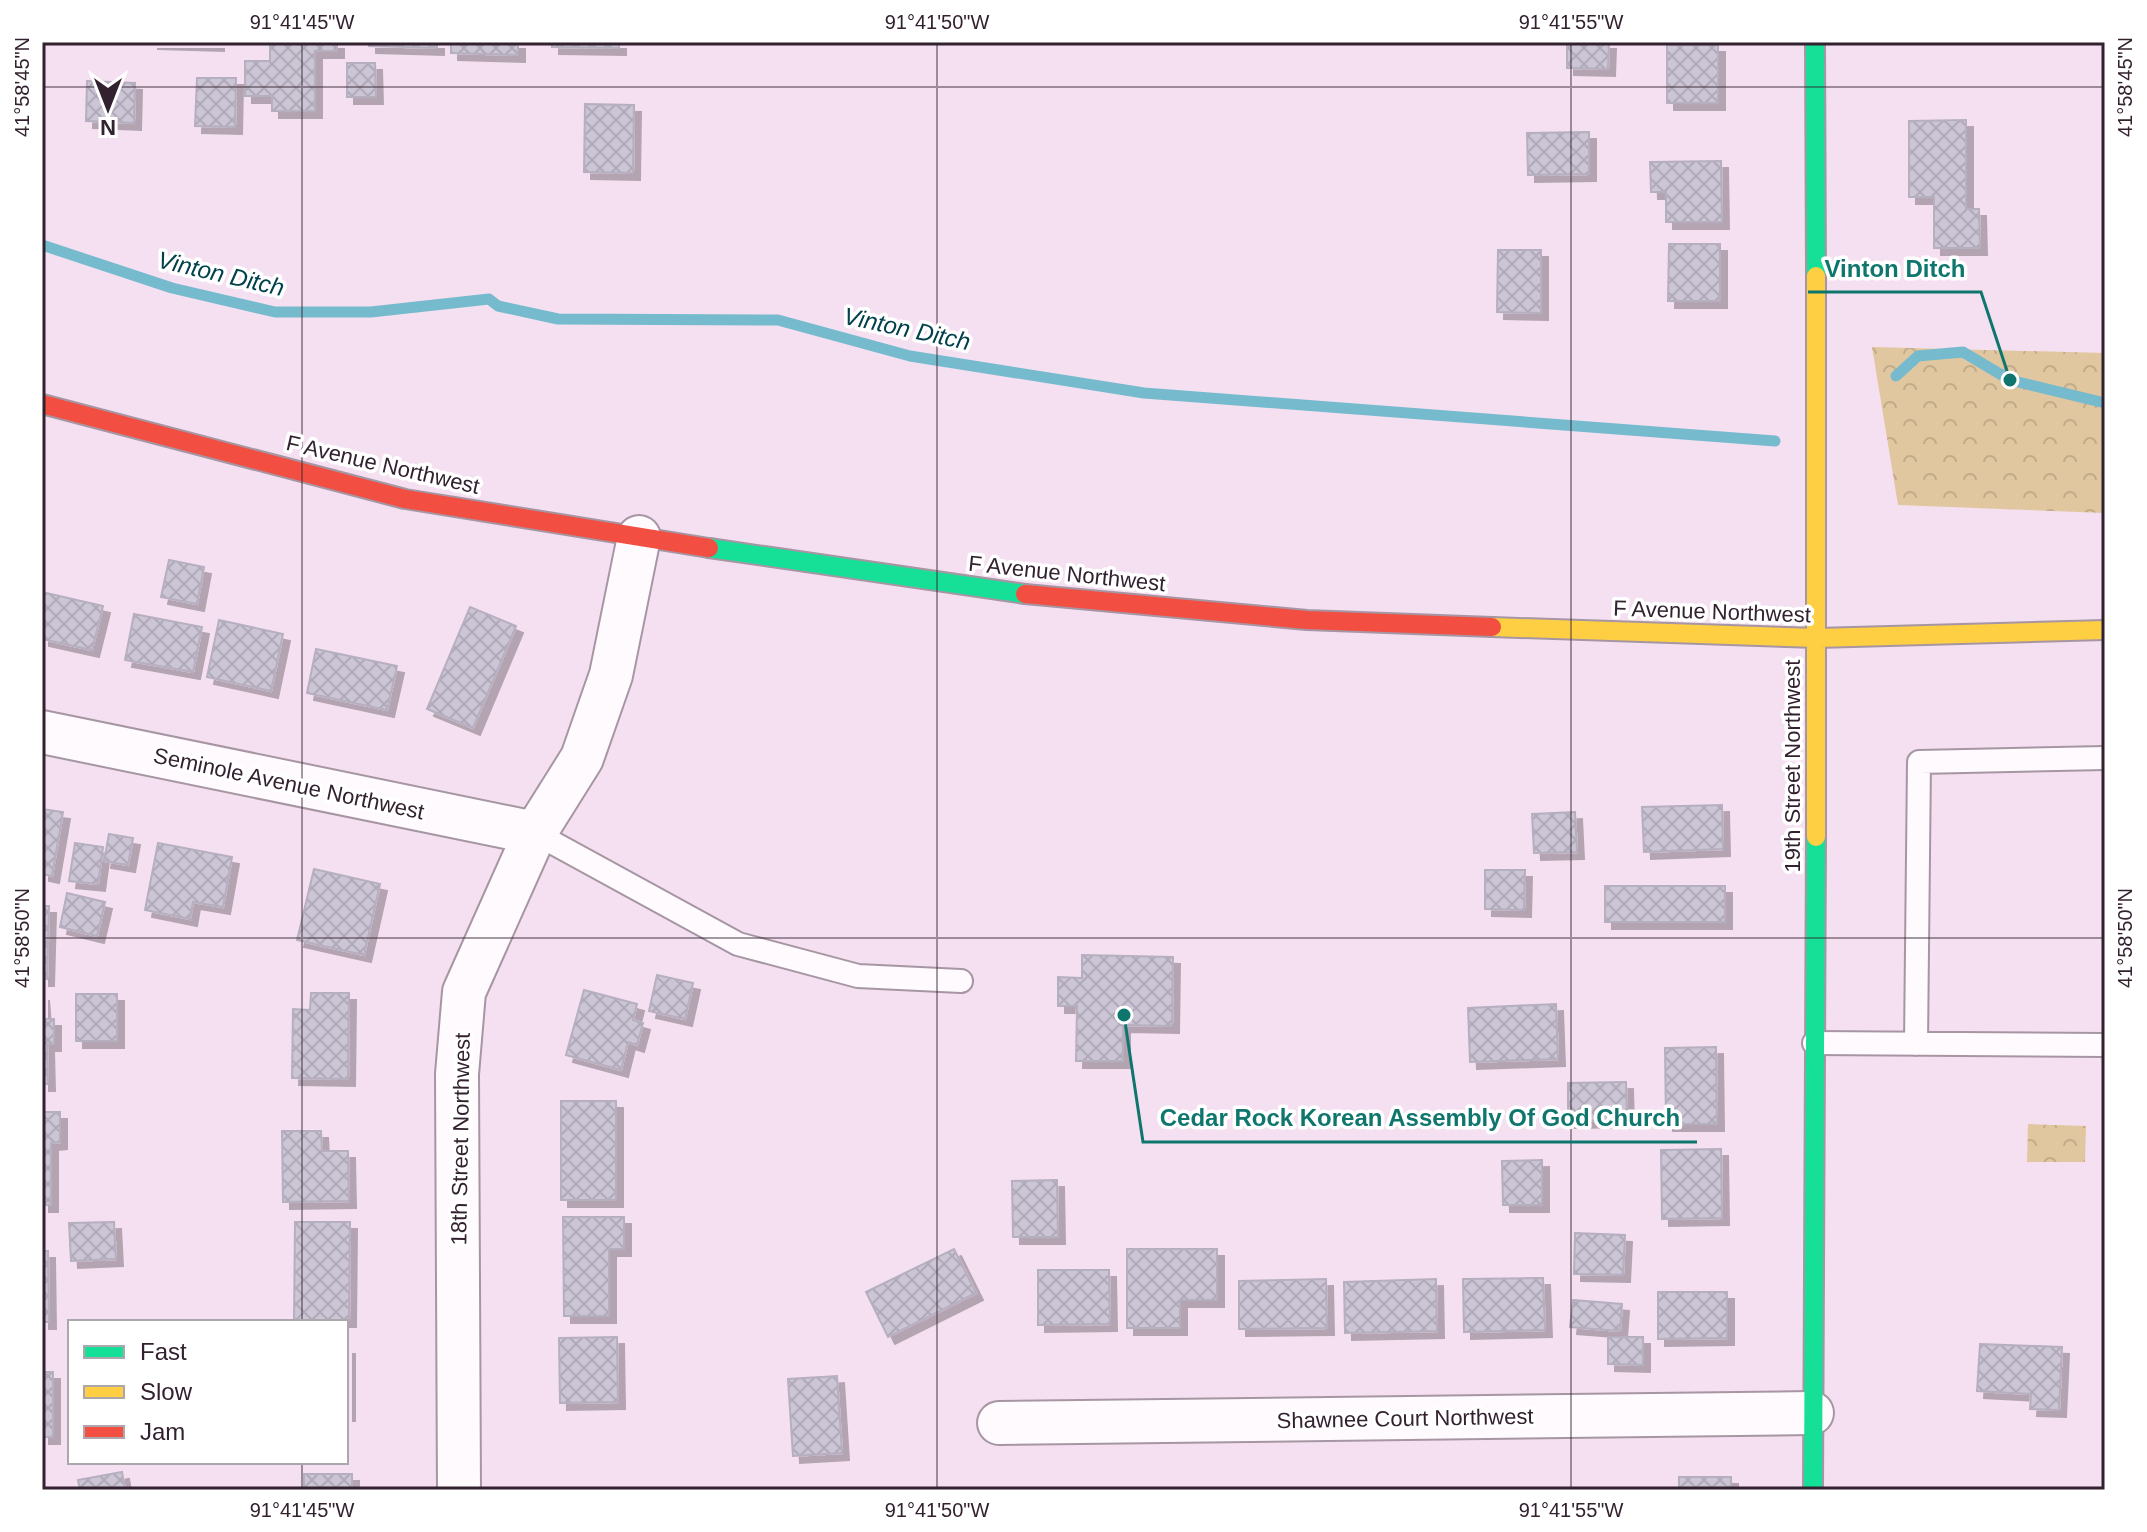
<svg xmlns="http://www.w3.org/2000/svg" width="2147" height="1532" font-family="Arial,sans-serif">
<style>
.forest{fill:url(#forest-crowns)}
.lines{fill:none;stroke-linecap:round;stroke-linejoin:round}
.stream{stroke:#76bacd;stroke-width:11}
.building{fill:url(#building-cross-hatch);stroke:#b6afc0;stroke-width:2;filter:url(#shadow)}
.lane-casing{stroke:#a696a3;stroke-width:26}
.street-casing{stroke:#a696a3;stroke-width:46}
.fast-casing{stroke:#a696a3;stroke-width:22}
.slow-casing{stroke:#a696a3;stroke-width:22}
.jam-casing{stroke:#a696a3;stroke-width:22}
.lane{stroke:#fefafd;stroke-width:22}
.street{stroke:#fefafd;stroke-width:42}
.fast{stroke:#16e098;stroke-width:18}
.slow{stroke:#ffcf43;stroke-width:18}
.jam{stroke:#f24e42;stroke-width:18}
.ticks{fill:none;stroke:#32212f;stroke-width:2;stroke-opacity:0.45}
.labels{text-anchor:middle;stroke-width:7;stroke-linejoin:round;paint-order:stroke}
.street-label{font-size:22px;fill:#32212f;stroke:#fff}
.water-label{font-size:24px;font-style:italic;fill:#00414b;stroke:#fff}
.leader{fill:none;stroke:#0f766e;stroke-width:3}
.callout-dot{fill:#0f766e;stroke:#fff;stroke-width:3}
.callout-label{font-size:24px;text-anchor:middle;font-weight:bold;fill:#0f766e;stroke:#fff;stroke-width:7;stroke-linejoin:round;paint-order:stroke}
.neatline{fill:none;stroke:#32212f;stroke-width:3}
.ticks-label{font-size:20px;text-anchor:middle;fill:#32212f}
</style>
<defs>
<pattern id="forest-crowns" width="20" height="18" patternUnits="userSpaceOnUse" patternTransform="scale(2)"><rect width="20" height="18" fill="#e0c79f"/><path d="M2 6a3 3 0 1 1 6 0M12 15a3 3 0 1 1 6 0" fill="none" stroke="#c1ab89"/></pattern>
<pattern id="building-cross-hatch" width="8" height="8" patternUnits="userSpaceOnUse" patternTransform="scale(2)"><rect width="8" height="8" fill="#ccc5d6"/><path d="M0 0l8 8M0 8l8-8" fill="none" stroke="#b0a9b8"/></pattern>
<filter id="shadow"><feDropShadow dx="7" dy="7" stdDeviation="0" flood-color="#0004"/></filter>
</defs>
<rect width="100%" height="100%" fill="#f5e0f1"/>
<!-- forest -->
<path class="forest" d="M1872 347 2105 353V513L1898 505Z
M2028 1124 2086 1126 2085 1162H2027Z"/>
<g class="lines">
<!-- stream -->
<path class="stream" d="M42 245 172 288 275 312H371L489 299 498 306 558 319 778 320 910 356 1144 393 1775 441
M1896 376 1918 356 1963 352 2010 380 2105 403"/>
</g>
<!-- building -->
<path class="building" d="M150 42H217V44Z
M270 42H337V51H315V111H272V96H245V61H270Z
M369 42H437V48L369 46Z
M451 42H518V55L451 53Z
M552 42H619V48L552 47Z
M1567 42H1609L1608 69 1567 68Z
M1667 45H1718V103H1667Z
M347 63H375L376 97H347Z
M197 78H236L235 127 195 126Z
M87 81 135 83 134 123 86 121Z
M585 104 634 105 633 173 584 172Z
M1966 120V209H1979L1980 248H1934V197H1909V121Z
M1589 132V174L1528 175 1527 133Z
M1721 161 1722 222H1666V192H1651L1650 162Z
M1669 244H1720V301H1668Z
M1498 250H1541V313L1497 312Z
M169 560 204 567 197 604 161 597Z
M42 592 103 606 92 650 42 639Z
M470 607 516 626 473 728 427 709Z
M134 614 202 627 193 672 125 660Z
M219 620 283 634 271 691 207 677Z
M316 649 397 666 387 710 307 693Z
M1722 805 1723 849 1644 852 1642 807Z
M42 809 63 812 52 876 42 874Z
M1575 812 1577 852 1534 853 1532 814Z
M109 834 133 838 128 865 104 861Z
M75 843 103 847 98 884 69 881Z
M158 843 232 857 223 907 193 902 190 919 145 910Z
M314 869 380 884 364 955 297 940Z
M1485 870H1525L1524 910 1485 909Z
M1605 886H1725V922H1605Z
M67 893 105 902 97 936 60 927Z
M42 906H49L47 979H42Z
M1082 955 1173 957 1172 1026 1123 1025V1061H1076L1077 1006H1058V977L1082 978Z
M657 975 693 983 685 1019 649 1011Z
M584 990 637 1004 633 1020 643 1023 637 1045 628 1042 621 1070 566 1055Z
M42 993 44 1019H54V1044H47L48 1084H42Z
M311 993H349L348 1079 292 1078 293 1009 310 1010Z
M76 994H117V1041H76Z
M1556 1004 1558 1059 1470 1062 1468 1008Z
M1716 1047 1717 1124H1666L1665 1048Z
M1626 1082 1627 1120 1568 1121V1083Z
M561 1101H616V1200H561Z
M42 1112H60V1142L51 1143V1205H42Z
M282 1131H321L322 1151H348L349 1201 283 1202Z
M1721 1149 1722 1218 1662 1219 1661 1150Z
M1542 1160V1205H1503L1502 1161Z
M1057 1180 1058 1237H1013L1012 1181Z
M563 1217H624V1249H609V1316H564Z
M114 1222 116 1259 71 1261 69 1223Z
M295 1222H350L349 1320H294Z
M1575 1233 1625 1235 1623 1275 1574 1274Z
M954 1249 976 1293 888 1337 866 1292Z
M1127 1249H1217V1300H1180V1328H1127Z
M42 1251H48L49 1322H42Z
M1038 1270H1109L1110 1324 1038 1325Z
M1543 1278 1545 1330 1464 1332 1463 1279Z
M1326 1279 1327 1328 1239 1329V1281Z
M1436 1279 1437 1331 1345 1333 1344 1282Z
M1658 1292H1727V1338L1658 1339Z
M1573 1300 1622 1304 1620 1331 1570 1327Z
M617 1337 618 1402 560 1403 559 1338Z
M1608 1337H1643V1365L1608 1364Z
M1980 1344 2062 1347 2059 1410 2030 1409 2031 1394 1977 1391Z
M346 1347H348V1414H346Z
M42 1372H53V1437H42Z
M837 1376 842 1453 793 1456 788 1379Z
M122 1472 125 1490H80L78 1480Z
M304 1474H352V1490H304Z
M1679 1477H1731V1490H1679Z"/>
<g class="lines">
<defs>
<path id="lane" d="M535 833 738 944 858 976 961 981
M1814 1043 2105 1045
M1916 1044 1919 762 2105 758"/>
<path id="street" d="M42 732 535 833
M999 1423 1812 1413
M459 1490 457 1074 464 992 535 833 582 758 611 675 639 537"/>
<path id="fast" d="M1815 42 1816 276
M709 548 1025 594
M1813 1490 1816 837"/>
<path id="slow" d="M1816 276V837
M1492 627 1817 638 2105 630"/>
<path id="jam" d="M42 404 405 499 709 548
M1025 594 1307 620 1492 627"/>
</defs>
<!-- lane casing -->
<use href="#lane" class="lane-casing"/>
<!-- street casing -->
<use href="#street" class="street-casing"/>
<!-- fast casing -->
<use href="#fast" class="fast-casing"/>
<!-- slow casing -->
<use href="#slow" class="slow-casing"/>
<!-- jam casing -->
<use href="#jam" class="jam-casing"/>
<!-- lane -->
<use href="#lane" class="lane"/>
<!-- street -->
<use href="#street" class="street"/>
<!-- fast -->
<use href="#fast" class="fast"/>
<!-- slow -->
<use href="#slow" class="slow"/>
<!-- jam -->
<use href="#jam" class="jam"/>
</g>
<!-- ticks -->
<path class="ticks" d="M302 42V1322M937 42V1490M1571 42V1490M42 87H2105M42 938H2105M302 1462V1490"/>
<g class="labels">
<!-- street labels -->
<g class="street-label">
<text transform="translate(383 464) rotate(13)" y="8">F Avenue Northwest</text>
<text transform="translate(1067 573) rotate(6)" y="8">F Avenue Northwest</text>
<text transform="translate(1712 611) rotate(2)" y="8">F Avenue Northwest</text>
<text transform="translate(1792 766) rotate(-90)" y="8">19th Street Northwest</text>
<text transform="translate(289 783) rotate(12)" y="8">Seminole Avenue Northwest</text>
<text transform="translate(460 1139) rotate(-89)" y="8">18th Street Northwest</text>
<text transform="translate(1405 1418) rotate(-1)" y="8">Shawnee Court Northwest</text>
</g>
<!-- water labels -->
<g class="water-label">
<text transform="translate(221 274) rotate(13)" y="8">Vinton Ditch</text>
<text transform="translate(907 329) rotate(12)" y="8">Vinton Ditch</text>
</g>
</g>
<!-- callouts -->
<path class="leader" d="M2010 380L1981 292H1808M1124 1015L1143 1142H1697"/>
<g class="callout-dot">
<circle cx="2010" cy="380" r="8"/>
<circle cx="1124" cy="1015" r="8"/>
</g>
<g class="callout-label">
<text x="1895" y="277">Vinton Ditch</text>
<text x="1420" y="1126">Cedar Rock Korean Assembly Of God Church</text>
</g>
<!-- border -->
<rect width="2147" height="1532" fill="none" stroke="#ffffff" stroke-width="88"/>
<!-- legend -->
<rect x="68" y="1320" width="280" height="144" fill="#ffffff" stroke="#ada6ac" stroke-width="2"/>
<rect x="84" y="1346" width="40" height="12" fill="#16e098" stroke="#ada6ac" stroke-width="2"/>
<text x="140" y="1360" font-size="24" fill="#32212f">Fast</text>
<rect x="84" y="1386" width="40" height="12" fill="#ffcf43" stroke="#ada6ac" stroke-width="2"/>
<text x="140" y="1400" font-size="24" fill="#32212f">Slow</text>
<rect x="84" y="1426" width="40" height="12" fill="#f24e42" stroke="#ada6ac" stroke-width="2"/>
<text x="140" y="1440" font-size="24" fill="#32212f">Jam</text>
<!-- north arrow -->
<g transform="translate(108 108) rotate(180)" stroke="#ffffff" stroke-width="6" paint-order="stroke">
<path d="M0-6L14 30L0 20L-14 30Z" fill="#32212f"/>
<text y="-12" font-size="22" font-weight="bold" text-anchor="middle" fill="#32212f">N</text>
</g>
<rect x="44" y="44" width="2059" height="1444" class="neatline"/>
<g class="ticks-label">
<text x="302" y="29">91°41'45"W</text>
<text x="937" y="29">91°41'50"W</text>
<text x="1571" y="29">91°41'55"W</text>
<text transform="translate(2125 87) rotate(-90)" y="7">41°58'45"N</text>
<text transform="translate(22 87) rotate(-90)" y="7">41°58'45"N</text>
<text transform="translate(2125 938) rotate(-90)" y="7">41°58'50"N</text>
<text transform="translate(22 938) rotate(-90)" y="7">41°58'50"N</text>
<text x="302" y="1517">91°41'45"W</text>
<text x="937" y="1517">91°41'50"W</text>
<text x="1571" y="1517">91°41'55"W</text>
</g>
</svg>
